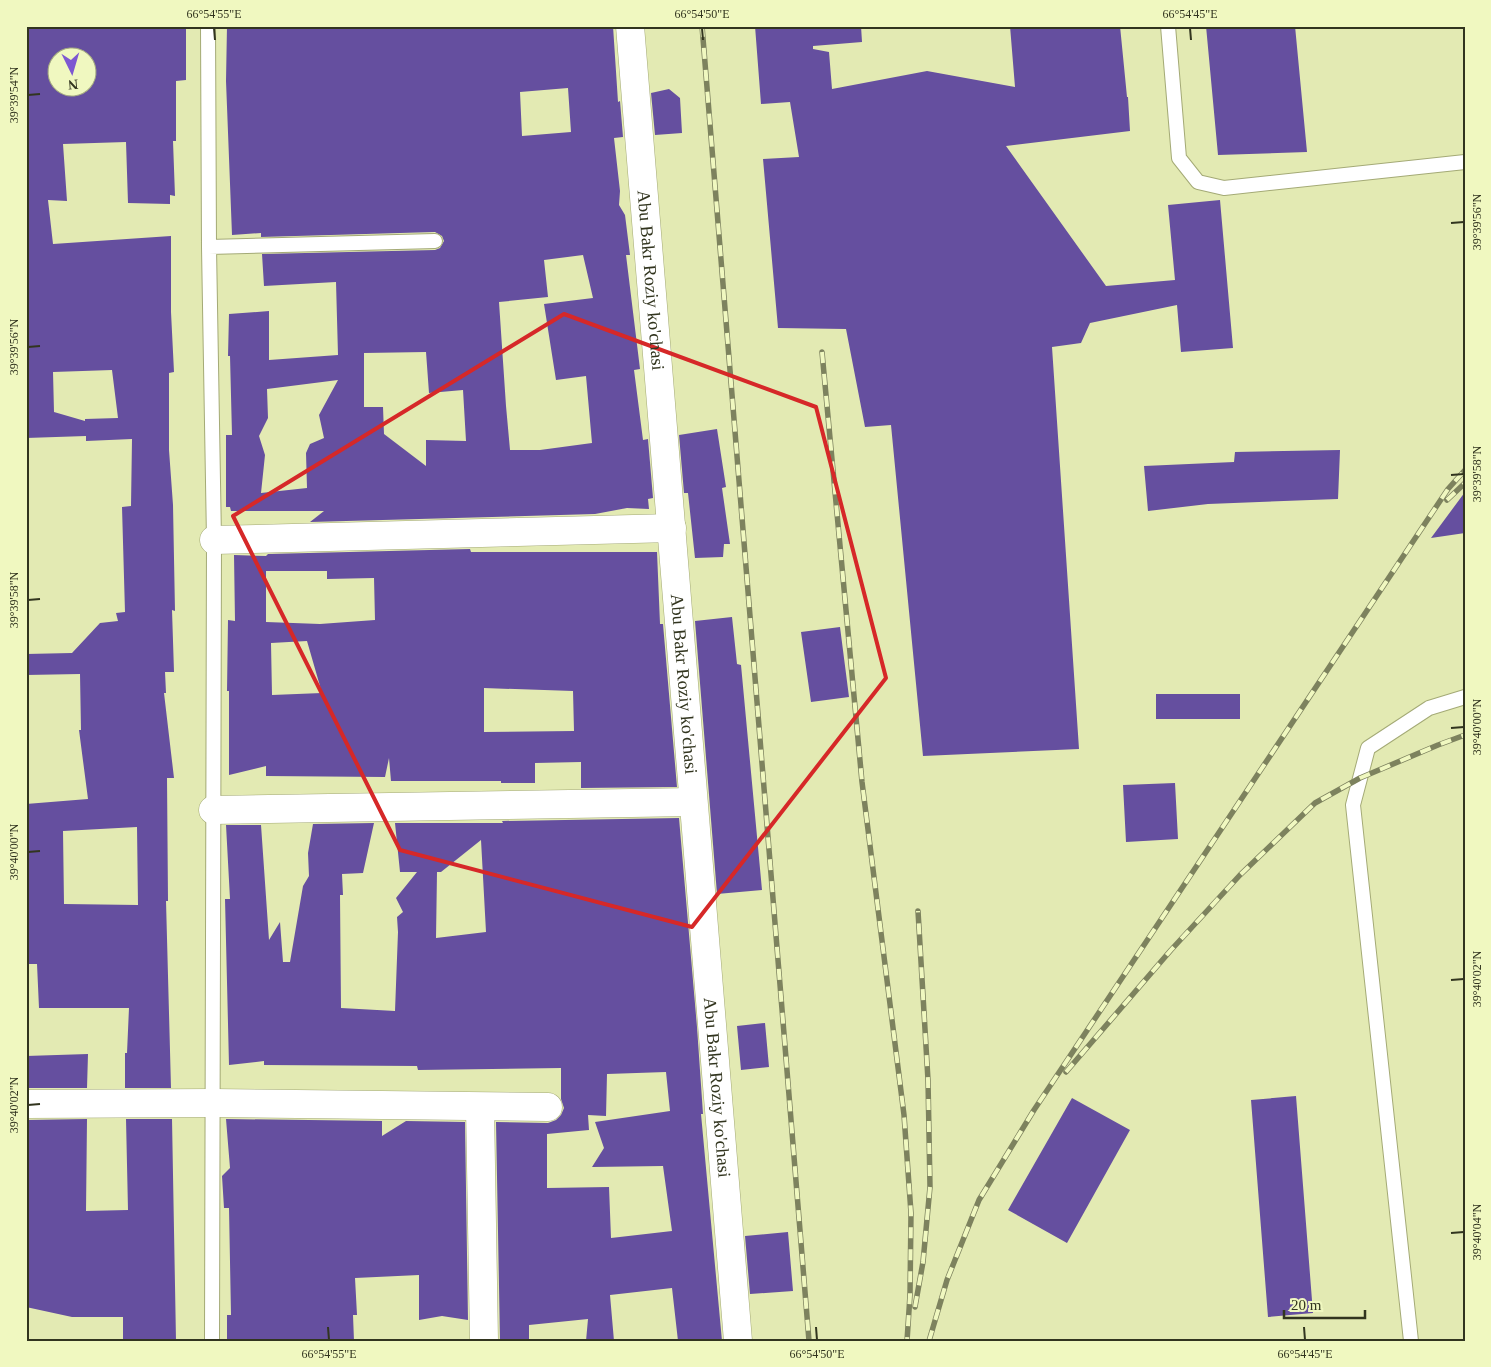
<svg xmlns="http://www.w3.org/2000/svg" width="1491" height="1367" font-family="'Times New Roman',serif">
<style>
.building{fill:#654f9f;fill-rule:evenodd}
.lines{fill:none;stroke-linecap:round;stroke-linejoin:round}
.lane-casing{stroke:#a4aa76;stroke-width:16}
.street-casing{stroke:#a4aa76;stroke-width:29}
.lane{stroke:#fff;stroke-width:14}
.street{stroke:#fff;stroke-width:28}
.rail-casing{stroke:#7d825e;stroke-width:5.5}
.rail{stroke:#f0f8c0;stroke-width:4;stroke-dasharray:11;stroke-linecap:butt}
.marked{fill:none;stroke:#d62828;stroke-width:4;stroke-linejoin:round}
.ticks{fill:none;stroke:#32351f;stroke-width:2}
.labels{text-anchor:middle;stroke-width:5;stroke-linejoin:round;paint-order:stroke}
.street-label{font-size:18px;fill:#32351f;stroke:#f0f8c0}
.neatline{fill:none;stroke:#32351f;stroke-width:2}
.ticks-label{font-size:12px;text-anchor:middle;fill:#32351f}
</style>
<rect width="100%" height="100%" fill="#e3eab3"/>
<!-- building -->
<path class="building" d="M26 26H186V80L176 81V141H173L175 196 170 195V204L128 203 126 142 63 144 67 201 48 200 53 244 171 236V312L174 372 169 373V450L173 505 175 611 172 610 174 672H165L166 693H164L174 778H167L168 901H166L171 1088H125V1053H127L129 1008H39L37 964H26V804L88 799 79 730H81L80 674 26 675V654L72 653 100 623 118 621 116 613 125 612 122 507 131 506 132 439 86 441V436L26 438ZM58 58H88V88H58ZM112 370 118 418 85 419V421L54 412 53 372ZM137 827 138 905 64 904 63 831Z
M227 26H362L364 29 379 26H613L618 102 620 101 623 137 614 138 620 191 619 205 625 215 630 255H626L640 369 634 370 643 440 648 439 653 498 648 499 649 509 627 508 595 514 310 522 324 511H231L230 507H226V435H232L230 356H228L229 314 269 311V360L338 355 336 282 264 286 262 254 435 250 440 248 444 241 442 236 435 232 261 237V233L232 235 226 81ZM568 88 571 132 522 136 520 92ZM583 255 593 298 544 304 556 380 586 376 592 443 540 450H510L506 406 499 302 548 297 544 260ZM426 352 429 393 463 390 466 441 426 440V466L384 434 383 407H364V353ZM338 380 319 415 324 438 310 444 306 453 307 488 261 493 265 455 259 436 268 418 267 389Z
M755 26H861L862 42 813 46V49L829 52 832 89 927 71 1015 87 1010 26H1120L1127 97H1128L1130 131 1006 146 1106 286 1175 280 1168 205 1220 200 1233 348 1181 352 1177 305 1090 323 1081 343 1052 347 1079 749 923 756 891 425 865 427 846 329 778 328 763 159 799 157 790 102 761 104Z
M1206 26H1295L1307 152 1218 155Z
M669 89 680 98 682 133 655 135 651 93Z
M717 429 726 487 722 488 730 544H724L723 557 695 558 688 493H684L679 435Z
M1340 450 1338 499 1208 504 1148 511 1144 466 1234 462 1235 452Z
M1465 492V533L1431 538Z
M470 549 471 552H657L660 624H663L677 787 581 788V762L535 763V783H501V781H391L389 758 385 777 266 776V766L229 775V691H227L228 620 235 621 234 555 266 556 268 554ZM266 571H327V579L374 578 375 620 320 624 266 622ZM307 641 322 693 272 695 271 643ZM484 688 573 691 574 731 484 732Z
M732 617 737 664 741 665 762 890 717 894 695 621Z
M840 627 849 697 811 702 801 632Z
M1156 694H1240V719H1156Z
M1175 783 1178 839 1126 842 1123 785Z
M679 818 697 1027 703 1114H701L722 1341H678L672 1288 610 1295 614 1341H586L588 1319 529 1325V1341H500L496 1122 548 1123 556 1120 561 1115 564 1108 561 1099V1068L418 1070 417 1066 264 1065V1061L229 1065 225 899H230L226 825H261L269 940 280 922 283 962H290L303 886 309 876 308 853 313 824 374 823 363 873 342 874 343 895H340L341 1008 395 1011 398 932 397 917 403 912 396 898 417 872H400L395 823H503L502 821ZM481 840 486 932 436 938 437 872H441ZM666 1072 670 1111 595 1122 604 1148 592 1167 663 1166 672 1231 611 1238 609 1187 547 1188V1134L589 1130 588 1115 606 1116 607 1074Z
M765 1023 769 1067 741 1070 737 1026Z
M88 1054 87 1088H26V1056Z
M1296 1096 1313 1313 1268 1317 1251 1100Z
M1072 1098 1130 1130 1067 1243 1008 1210Z
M87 1119 86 1211 128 1210 126 1119H172L176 1341H123V1317H72L26 1307V1120Z
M226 1119 382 1121V1136L406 1121 465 1122 468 1320 442 1316 419 1320V1275L355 1278 357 1315H353L354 1341H227V1315H231L229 1208H224L222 1176 230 1168Z
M788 1232 793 1291 750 1294 745 1236Z"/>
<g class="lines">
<defs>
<path id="lane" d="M208 26 209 247 214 540 212 1341
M1168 26 1179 158 1198 182 1224 188 1465 162
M209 247 435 241
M1411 1341 1353 805 1368 748 1429 708 1465 697"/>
<g id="street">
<path id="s1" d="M630 26 738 1341"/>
<path d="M214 540 672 528"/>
<path d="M213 810 693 802"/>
<path d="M26 1104 213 1103 548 1107"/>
<path d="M480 1107 484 1341"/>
</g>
</defs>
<!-- lane casing -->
<use href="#lane" class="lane-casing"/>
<!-- street casing -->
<use href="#street" class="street-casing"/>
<!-- lane -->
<use href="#lane" class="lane"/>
<!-- street -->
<use href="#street" class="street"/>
<defs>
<path id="rail" d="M702 26 809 1341
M822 352 862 782 904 1115 911 1213 910 1295 907 1341
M1447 500 1465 483
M1066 1072 1171 950 1240 875 1315 803 1360 778 1438 745 1465 735
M915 1307 923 1262 930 1187 928 1080 918 911
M929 1341 947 1280 979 1200 1034 1110 1448 489 1465 470"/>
</defs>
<!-- rail casing -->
<use href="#rail" class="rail-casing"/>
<!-- rail -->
<use href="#rail" class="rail"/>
</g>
<!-- marked area -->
<path class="marked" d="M564 314 816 407 886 678 692 927 400 850 233 516Z"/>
<!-- ticks -->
<path class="ticks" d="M214 28 215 40M702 28 703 40M1190 28 1191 40M28 95 40 94M1451 223 1464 222M28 347 40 346M1451 475 1464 474M28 600 40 599M1451 728 1464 727M28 852 40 851M1451 980 1464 979M28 1105 40 1104M1451 1233 1464 1232M328 1327 329 1340M816 1327 817 1340M1304 1327 1305 1340"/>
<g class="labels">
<!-- street labels -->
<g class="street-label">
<text dy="6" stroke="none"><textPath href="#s1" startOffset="255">Abu Bakr Roziy ko'chasi</textPath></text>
<text dy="6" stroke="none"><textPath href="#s1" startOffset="660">Abu Bakr Roziy ko'chasi</textPath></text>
<text dy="6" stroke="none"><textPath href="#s1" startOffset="1065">Abu Bakr Roziy ko'chasi</textPath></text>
</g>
</g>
<!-- border -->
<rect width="1491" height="1367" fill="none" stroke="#f0f8c0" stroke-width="55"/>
<!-- north arrow -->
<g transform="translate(72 72) rotate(175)"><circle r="24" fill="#f0f8c0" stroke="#a4aa80"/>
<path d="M0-4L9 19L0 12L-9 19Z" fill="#7d58d1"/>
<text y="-8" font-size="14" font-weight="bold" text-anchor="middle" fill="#32351f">N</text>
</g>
<!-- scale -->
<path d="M1284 1310v8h81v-8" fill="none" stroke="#32351f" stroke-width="2.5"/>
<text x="1291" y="1310" font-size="15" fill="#32351f" stroke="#f0f8c0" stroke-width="4" paint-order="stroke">20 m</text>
<rect x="28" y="28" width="1436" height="1312" class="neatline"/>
<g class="ticks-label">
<text x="214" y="18">66°54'55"E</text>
<text x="702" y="18">66°54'50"E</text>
<text x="1190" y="18">66°54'45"E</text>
<text transform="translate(14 95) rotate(-90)" y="4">39°39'54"N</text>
<text transform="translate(1477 222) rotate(-90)" y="4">39°39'56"N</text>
<text transform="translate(14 347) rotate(-90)" y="4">39°39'56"N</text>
<text transform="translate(1477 474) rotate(-90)" y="4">39°39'58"N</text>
<text transform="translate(14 600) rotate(-90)" y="4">39°39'58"N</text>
<text transform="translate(1477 727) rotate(-90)" y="4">39°40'00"N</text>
<text transform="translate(14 852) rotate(-90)" y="4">39°40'00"N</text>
<text transform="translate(1477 979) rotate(-90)" y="4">39°40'02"N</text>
<text transform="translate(14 1105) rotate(-90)" y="4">39°40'02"N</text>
<text transform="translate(1477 1232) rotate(-90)" y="4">39°40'04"N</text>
<text x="329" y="1358">66°54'55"E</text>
<text x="817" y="1358">66°54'50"E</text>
<text x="1305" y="1358">66°54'45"E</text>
</g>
</svg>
